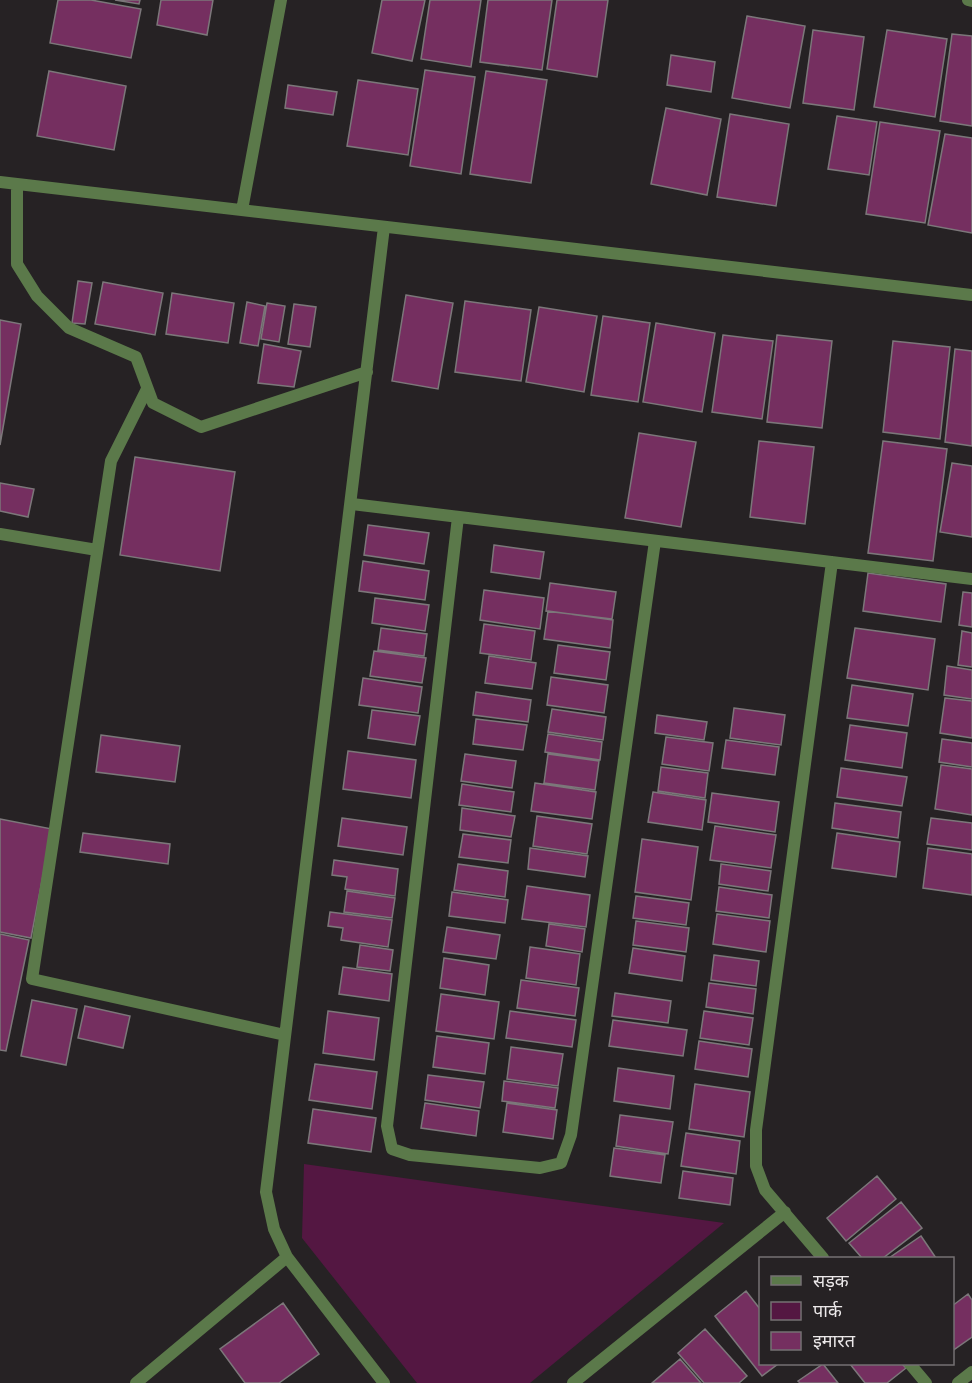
<svg xmlns="http://www.w3.org/2000/svg" width="972" height="1383" font-family="Rubik,'Noto Sans Devanagari',sans-serif">
<style>
.green{fill:#541742}
.building{fill:#752f60;stroke:#7c777a;stroke-width:1.5}
.lines{fill:none;stroke-linecap:round;stroke-linejoin:round}
.minor{stroke:#5b794a;stroke-width:12}
</style>
<rect width="100%" height="100%" fill="#262224"/>
<!-- green -->
<path class="green" d="M304 1164 724 1223 530 1383H417L302 1238Z"/>
<!-- building -->
<path class="building" d="M58 0H91L141 9 131 58 50 43Z
M115 0H140L139 4Z
M161 0H213L207 35 157 25Z
M382 0H425L412 61 372 53Z
M430 0H481L471 67 421 59Z
M488 0H552L542 70 480 62Z
M557 0H608L597 77 547 69Z
M747 16 805 26 790 108 732 98Z
M813 30 864 37 854 110 803 103Z
M887 30 947 39 935 117 874 107Z
M952 34 972 36V126L940 121Z
M671 55 715 62 711 92 667 85Z
M425 70 475 77 461 174 410 166Z
M49 71 126 86 114 150 37 136Z
M486 71 547 80 531 183 470 174Z
M358 80 418 89 408 155 347 146Z
M288 85 337 92 333 115 285 108Z
M666 108 721 119 707 195 651 184Z
M730 114 789 124 776 206 717 197Z
M837 116 877 122 869 175 828 169Z
M880 122 940 131 925 223 866 214Z
M945 134 972 138V233L928 225Z
M78 281 92 283 85 324 72 323Z
M103 282 163 293 155 335 95 324Z
M172 293 234 303 228 343 166 334Z
M406 295 453 303 438 389 392 381Z
M465 301 531 310 521 381 455 372Z
M247 302 265 306 258 346 240 343Z
M267 303 285 306 279 342 261 339Z
M294 304 316 307 310 347 288 344Z
M539 307 597 316 584 392 526 382Z
M603 316 650 323 638 402 591 395Z
M0 320 21 324 0 445Z
M656 323 715 333 702 412 643 402Z
M723 335 773 341 762 419 712 412Z
M777 335 832 341 822 428 767 422Z
M893 341 950 347 940 439 883 432Z
M264 344 301 351 294 387 258 383Z
M955 349 972 351V446L945 442Z
M639 433 696 442 681 527 625 518Z
M759 441 814 447 805 524 750 517Z
M883 441 947 449 933 561 868 553Z
M135 457 235 472 220 571 120 555Z
M952 463 972 466V537L940 532Z
M0 483 34 489 28 517 0 511Z
M368 525 429 533 424 564 364 555Z
M494 545 544 552 540 579 491 572Z
M363 561 429 571 425 600 359 591Z
M868 573 946 584 941 622 863 611Z
M550 583 616 592 612 619 546 611Z
M484 590 544 598 540 629 480 620Z
M963 592 972 593V627L959 625Z
M375 598 429 605 425 631 372 623Z
M548 611 613 620 610 648 544 639Z
M484 624 535 631 531 660 480 653Z
M381 628 427 634 424 656 378 650Z
M855 628 935 639 928 690 847 678Z
M962 631 972 633V667L958 665Z
M558 645 610 652 606 680 554 673Z
M374 651 426 658 422 683 370 676Z
M489 656 536 663 532 689 485 683Z
M947 666 972 670V699L944 695Z
M551 677 608 685 604 713 547 705Z
M363 678 422 687 418 713 359 705Z
M852 685 913 694 908 726 847 718Z
M476 692 531 700 528 722 473 715Z
M945 698 972 701V738L940 733Z
M734 708 785 715 781 745 730 738Z
M552 709 606 717 603 740 548 732Z
M372 710 420 716 415 745 368 738Z
M657 715 707 722 704 740 655 733Z
M476 719 527 725 523 750 473 744Z
M850 725 907 733 902 768 845 760Z
M548 734 602 742 600 760 545 752Z
M101 735 180 746 175 782 96 772Z
M666 737 713 743 709 771 662 764Z
M942 739 972 743V767L939 762Z
M726 740 779 747 775 775 722 768Z
M348 751 416 760 411 798 343 789Z
M465 754 516 761 512 788 461 781Z
M548 754 599 761 595 790 544 783Z
M941 765 972 769V815L935 809Z
M661 767 708 773 705 798 658 791Z
M841 768 907 777 902 806 837 797Z
M535 783 596 792 592 819 531 811Z
M462 784 514 792 511 812 459 805Z
M653 792 706 800 702 830 648 822Z
M712 793 779 802 775 832 708 822Z
M835 803 901 812 898 838 832 828Z
M462 808 515 816 511 837 460 830Z
M537 816 592 824 587 854 533 846Z
M342 818 407 827 403 855 338 846Z
M931 818 972 823V850L927 844Z
M0 819 52 829 31 938 0 932Z
M715 826 776 835 771 868 710 860Z
M83 833 170 844 168 864 80 852Z
M837 833 900 842 896 877 832 868Z
M463 834 511 840 508 863 459 857Z
M642 839 698 847 691 900 635 892Z
M530 848 588 856 585 877 528 869Z
M928 848 972 854V895L923 888Z
M334 860 398 869 395 896 345 889 347 877 332 875Z
M458 864 508 871 505 897 454 890Z
M721 864 771 871 768 891 719 884Z
M527 886 590 895 586 927 522 919Z
M719 887 772 895 769 918 716 911Z
M347 891 395 898 392 918 344 912Z
M452 892 508 900 505 923 449 916Z
M636 896 689 903 686 925 633 918Z
M330 912 392 920 388 947 341 940 343 928 328 926Z
M717 914 770 921 766 952 713 944Z
M636 921 689 928 686 952 633 945Z
M549 924 585 929 582 952 546 946Z
M447 927 500 935 496 959 443 952Z
M0 934 29 940 6 1051 0 1050Z
M360 945 393 950 390 971 357 967Z
M530 947 580 954 576 985 526 978Z
M633 948 685 956 682 981 629 973Z
M714 955 759 961 756 986 711 980Z
M444 958 489 965 485 995 440 988Z
M343 967 392 974 389 1001 339 994Z
M521 980 579 988 575 1016 517 1008Z
M709 983 756 989 753 1014 706 1007Z
M615 993 671 1001 668 1023 612 1016Z
M441 994 499 1002 494 1039 436 1031Z
M32 1000 77 1009 66 1065 21 1056Z
M85 1006 130 1016 123 1048 78 1038Z
M328 1011 379 1018 374 1060 323 1053Z
M510 1011 576 1020 572 1047 506 1038Z
M704 1011 753 1018 749 1045 700 1038Z
M613 1020 687 1030 683 1056 609 1046Z
M437 1036 489 1043 485 1074 433 1067Z
M699 1041 752 1049 748 1077 695 1069Z
M511 1047 563 1054 558 1086 507 1079Z
M315 1064 377 1072 372 1109 309 1100Z
M618 1068 674 1076 670 1109 614 1101Z
M428 1075 484 1082 480 1108 425 1100Z
M504 1081 558 1088 555 1108 502 1101Z
M695 1084 750 1092 744 1137 689 1129Z
M425 1103 479 1111 476 1136 421 1128Z
M507 1103 557 1110 553 1139 503 1132Z
M313 1109 376 1118 371 1152 308 1143Z
M620 1115 673 1122 668 1154 616 1146Z
M686 1133 740 1141 736 1174 681 1166Z
M614 1148 665 1155 661 1183 610 1176Z
M683 1171 733 1178 730 1205 679 1198Z
M877 1176 896 1199 846 1241 827 1218Z
M901 1202 922 1228 883 1258H862L849 1243Z
M921 1236 936 1258H889Z
M746 1291 760 1309V1364H778L762 1376 715 1316Z
M968 1294 972 1300V1337L952 1351V1306Z
M283 1303 319 1354 279 1383H245L220 1349Z
M705 1329 747 1376 739 1383H704L678 1353Z
M680 1359 701 1383H652Z
M823 1364 838 1383H800L798 1381Z
M850 1364H902L906 1368 887 1383H865Z"/>
<g class="lines">
<!-- minor -->
<path class="minor" d="M968 0 972 1
M0 182 972 295
M17 184V264L37 296 69 328 136 357 153 403 201 427 367 372
M242 210 281 0
M384 227 266 1192 274 1229 287 1257 384 1383
M147 389 111 461 32 979 285 1035
M352 504 972 579
M458 517 387 1126 392 1149 410 1155 540 1168 561 1163 571 1135 655 541
M0 534 97 550
M823 1258 765 1190 756 1166V1130L832 562
M910 1364 926 1383
M136 1383 287 1257
M573 1383 785 1212
M958 1383 972 1372"/>
</g>
<!-- legend -->
<rect x="759" y="1257" width="195" height="108" fill="#262224" stroke="#757173" stroke-width="1.5"/>
<rect x="771" y="1276" width="30" height="9" fill="#5b794a" stroke="#757173" stroke-width="1.5"/>
<text x="813" y="1287" font-size="18" fill="#ebe8e9">सड़क</text>
<rect x="771" y="1302" width="30" height="18" fill="#541742" stroke="#757173" stroke-width="1.5"/>
<text x="813" y="1317" font-size="18" fill="#ebe8e9">पार्क</text>
<rect x="771" y="1332" width="30" height="18" fill="#752f60" stroke="#757173" stroke-width="1.5"/>
<text x="813" y="1347" font-size="18" fill="#ebe8e9">इमारत</text>
</svg>
